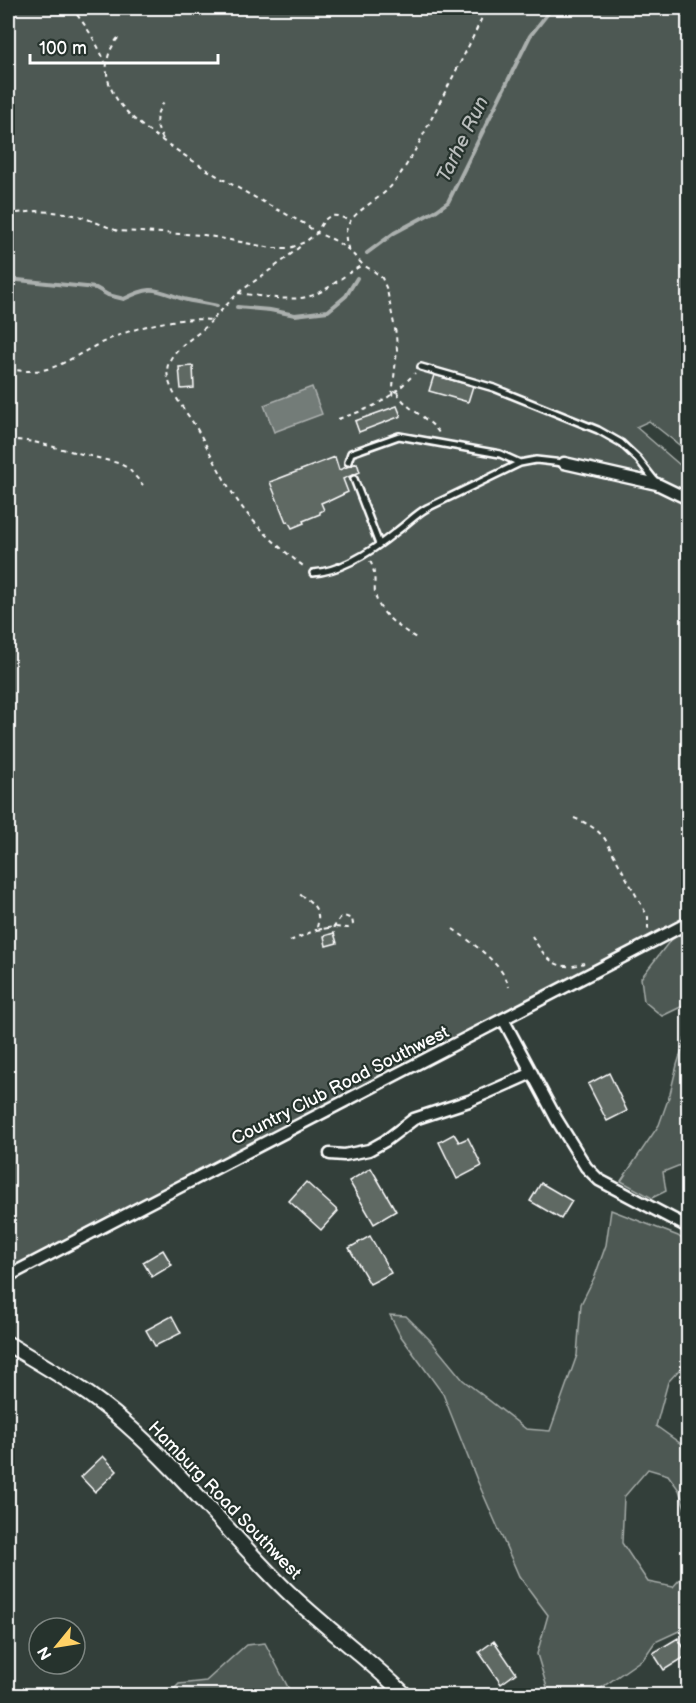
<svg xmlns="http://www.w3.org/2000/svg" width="696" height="1703" font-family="'Balsamiq Sans',sans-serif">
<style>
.green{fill:#4d5853;stroke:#a6aca9;stroke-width:1.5}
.water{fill:#737b78;stroke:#abb0ae;stroke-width:1.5}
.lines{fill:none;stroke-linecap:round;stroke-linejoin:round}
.stream{stroke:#abb0ae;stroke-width:4}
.building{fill:#5f6964;stroke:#fff;stroke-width:1.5}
.service-casing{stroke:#fff;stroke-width:10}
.minor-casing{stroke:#fff;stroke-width:15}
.tertiary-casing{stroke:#fff;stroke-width:18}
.path{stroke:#fff;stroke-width:2;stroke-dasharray:4.5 4.5;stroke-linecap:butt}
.service{stroke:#26332d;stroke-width:5}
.minor{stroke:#26332d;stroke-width:10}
.tertiary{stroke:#26332d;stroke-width:14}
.labels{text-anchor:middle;stroke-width:4.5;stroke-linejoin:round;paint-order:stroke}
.street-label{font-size:18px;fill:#fff;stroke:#26332d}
.water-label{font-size:20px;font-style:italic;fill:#b9bdbc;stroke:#26332d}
</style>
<rect width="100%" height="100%" fill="#333f3a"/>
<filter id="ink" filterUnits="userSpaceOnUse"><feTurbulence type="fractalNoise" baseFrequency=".0167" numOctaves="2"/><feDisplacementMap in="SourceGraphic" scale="12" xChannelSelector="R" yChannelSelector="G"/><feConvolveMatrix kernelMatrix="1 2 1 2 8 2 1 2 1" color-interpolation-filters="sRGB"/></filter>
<g filter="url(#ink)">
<!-- green -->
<path class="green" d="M8 8H688V452L649 421 636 427 688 472V923L8 1276Z
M688 927V1162L663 1172 666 1191 652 1198 621 1181 659 1125 670 1094 677 1065 688 1030 685 1005 662 1016 644 1001 641 978 669 942Z
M611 1210 678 1236 688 1244V1360L668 1382 656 1426 688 1449V1506L685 1508 679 1490 668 1475 648 1469 624 1497 622 1543 648 1582 673 1587 688 1570V1640L679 1631 655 1642 644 1658 601 1688 579 1695 549 1694 537 1654 548 1615 519 1576 477 1480 443 1394 400 1335 390 1315 406 1316 430 1340 463 1380 526 1429 550 1431 577 1355 581 1304 595 1276 606 1245Z
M265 1643 292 1695H168L179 1684 206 1681 246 1645Z"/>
<!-- water -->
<path class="water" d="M312 387 322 414 274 432 264 405Z"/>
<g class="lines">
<!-- stream -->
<path class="stream" d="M367 253 394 233 437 210 448 202 530 36 552 8
M8 279 96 288 108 295 124 299C153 284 155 290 183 299 194 302 206 303 217 306
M237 307 270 310 295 315 328 311 346 296 357 278"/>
</g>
<!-- building -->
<path class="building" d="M193 366 194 388 181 389 179 367Z
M434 375 473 386 468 402 429 391Z
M397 406 401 416 359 432 355 421Z
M335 457 339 470 357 463 360 472 343 479 348 492 329 501 328 500 321 503 324 510 320 512V514L303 521 304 523 292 528 288 521 286 522 270 482Z
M334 933 337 943 326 946 324 936Z
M609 1073 627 1111 607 1121 588 1084Z
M454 1134 459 1142 468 1138 482 1166 457 1179 439 1142Z
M371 1168 396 1211 374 1224 349 1181Z
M306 1182 338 1211 321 1230 289 1201Z
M541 1183 572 1201 561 1219 530 1201Z
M370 1236 391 1273 370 1284 349 1248Z
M163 1250 172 1265 152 1277 143 1262Z
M172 1316 181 1333 155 1346 146 1330Z
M103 1456 117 1471 95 1492 81 1477Z
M678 1638 688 1655 664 1670 653 1653Z
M494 1641 516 1673 501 1684 479 1652Z"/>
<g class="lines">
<defs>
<path id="service" d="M421 367 494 388 598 430 621 443 638 459 656 482
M348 462 351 453 399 436 500 454 520 463
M354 479 379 544
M313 573C343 571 375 549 397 531 408 523 416 514 427 508L520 463 536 460 563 463"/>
<path id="minor" d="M564 463 657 484 688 499
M503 1019 557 1120 586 1167 599 1180 688 1227
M330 1154 344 1155 369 1150 385 1141 414 1119 469 1101 532 1073
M8 1276 688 923"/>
<path id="tertiary" d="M8 1344C48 1368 89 1391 125 1423 183 1474 231 1536 286 1590 324 1627 368 1658 406 1696"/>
</defs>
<!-- service casing -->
<use href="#service" class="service-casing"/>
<!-- minor casing -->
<use href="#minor" class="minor-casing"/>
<!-- tertiary casing -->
<use href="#tertiary" class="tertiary-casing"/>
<!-- path -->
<path class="path" d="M71 8C85 23 97 43 105 62
M118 38C101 59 104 83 121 105 135 123 156 136 175 149 216 177 259 200 303 223L317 233C325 215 332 211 349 221
M163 139C155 126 153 115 164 103
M8 214 37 211 66 213 82 217 118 231 204 235 272 248H290L305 242 317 233 334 240 349 250 363 265 375 272 382 278 387 290 396 334 397 350 392 396
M349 250C334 215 374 207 392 185 414 158 428 124 444 94 459 65 474 37 486 8
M238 293C262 296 297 304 318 293 335 285 346 273 363 265
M212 320C200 336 174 345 168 365 166 371 168 380 171 387 177 402 189 415 197 429 214 458 227 490 249 516 266 535 285 553 306 568
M8 369C50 376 60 364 95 346 130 328 173 316 212 320L238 293 284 260 303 244
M397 392C406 410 429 417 439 433
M338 419C375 407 387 402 415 373
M8 439 34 442 118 463 128 468 143 485
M370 561C376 572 374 581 375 593 378 614 399 627 416 638
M574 818C587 823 596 828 605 839L648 917V928L645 932
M453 929C470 941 504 965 509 987
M532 936C545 958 556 973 584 963
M290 941 316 930 334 927 340 918 344 916 352 919 353 924 348 928 334 927 316 930C323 912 313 901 297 893"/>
<!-- service -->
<use href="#service" class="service"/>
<!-- minor -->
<use href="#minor" class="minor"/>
<!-- tertiary -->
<use href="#tertiary" class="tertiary"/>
</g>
</g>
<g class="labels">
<!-- street labels -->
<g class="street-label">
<text transform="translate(340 1085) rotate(-27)" y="6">Country Club Road Southwest</text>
<text transform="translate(225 1500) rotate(46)" y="6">Hamburg Road Southwest</text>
</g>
<!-- water labels -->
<g class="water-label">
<text transform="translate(462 139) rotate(-64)" y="7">Tarhe Run</text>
</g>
</g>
<!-- margin -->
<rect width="696" height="1703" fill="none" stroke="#26332d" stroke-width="30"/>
<rect x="15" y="15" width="666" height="1673" fill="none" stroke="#fff" stroke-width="2" filter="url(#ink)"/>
<!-- north arrow -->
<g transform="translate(57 1646) rotate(240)"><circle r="28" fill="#26332d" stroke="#7d8581" stroke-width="1.5"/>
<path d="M0-4.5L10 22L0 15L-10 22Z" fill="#ffd166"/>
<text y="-9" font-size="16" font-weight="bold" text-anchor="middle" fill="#ffffff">N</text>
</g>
<!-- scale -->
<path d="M30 54v9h188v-9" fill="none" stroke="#ffffff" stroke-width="3"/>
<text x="39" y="54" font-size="18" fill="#ffffff" stroke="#26332d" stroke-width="4.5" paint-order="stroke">100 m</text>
</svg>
